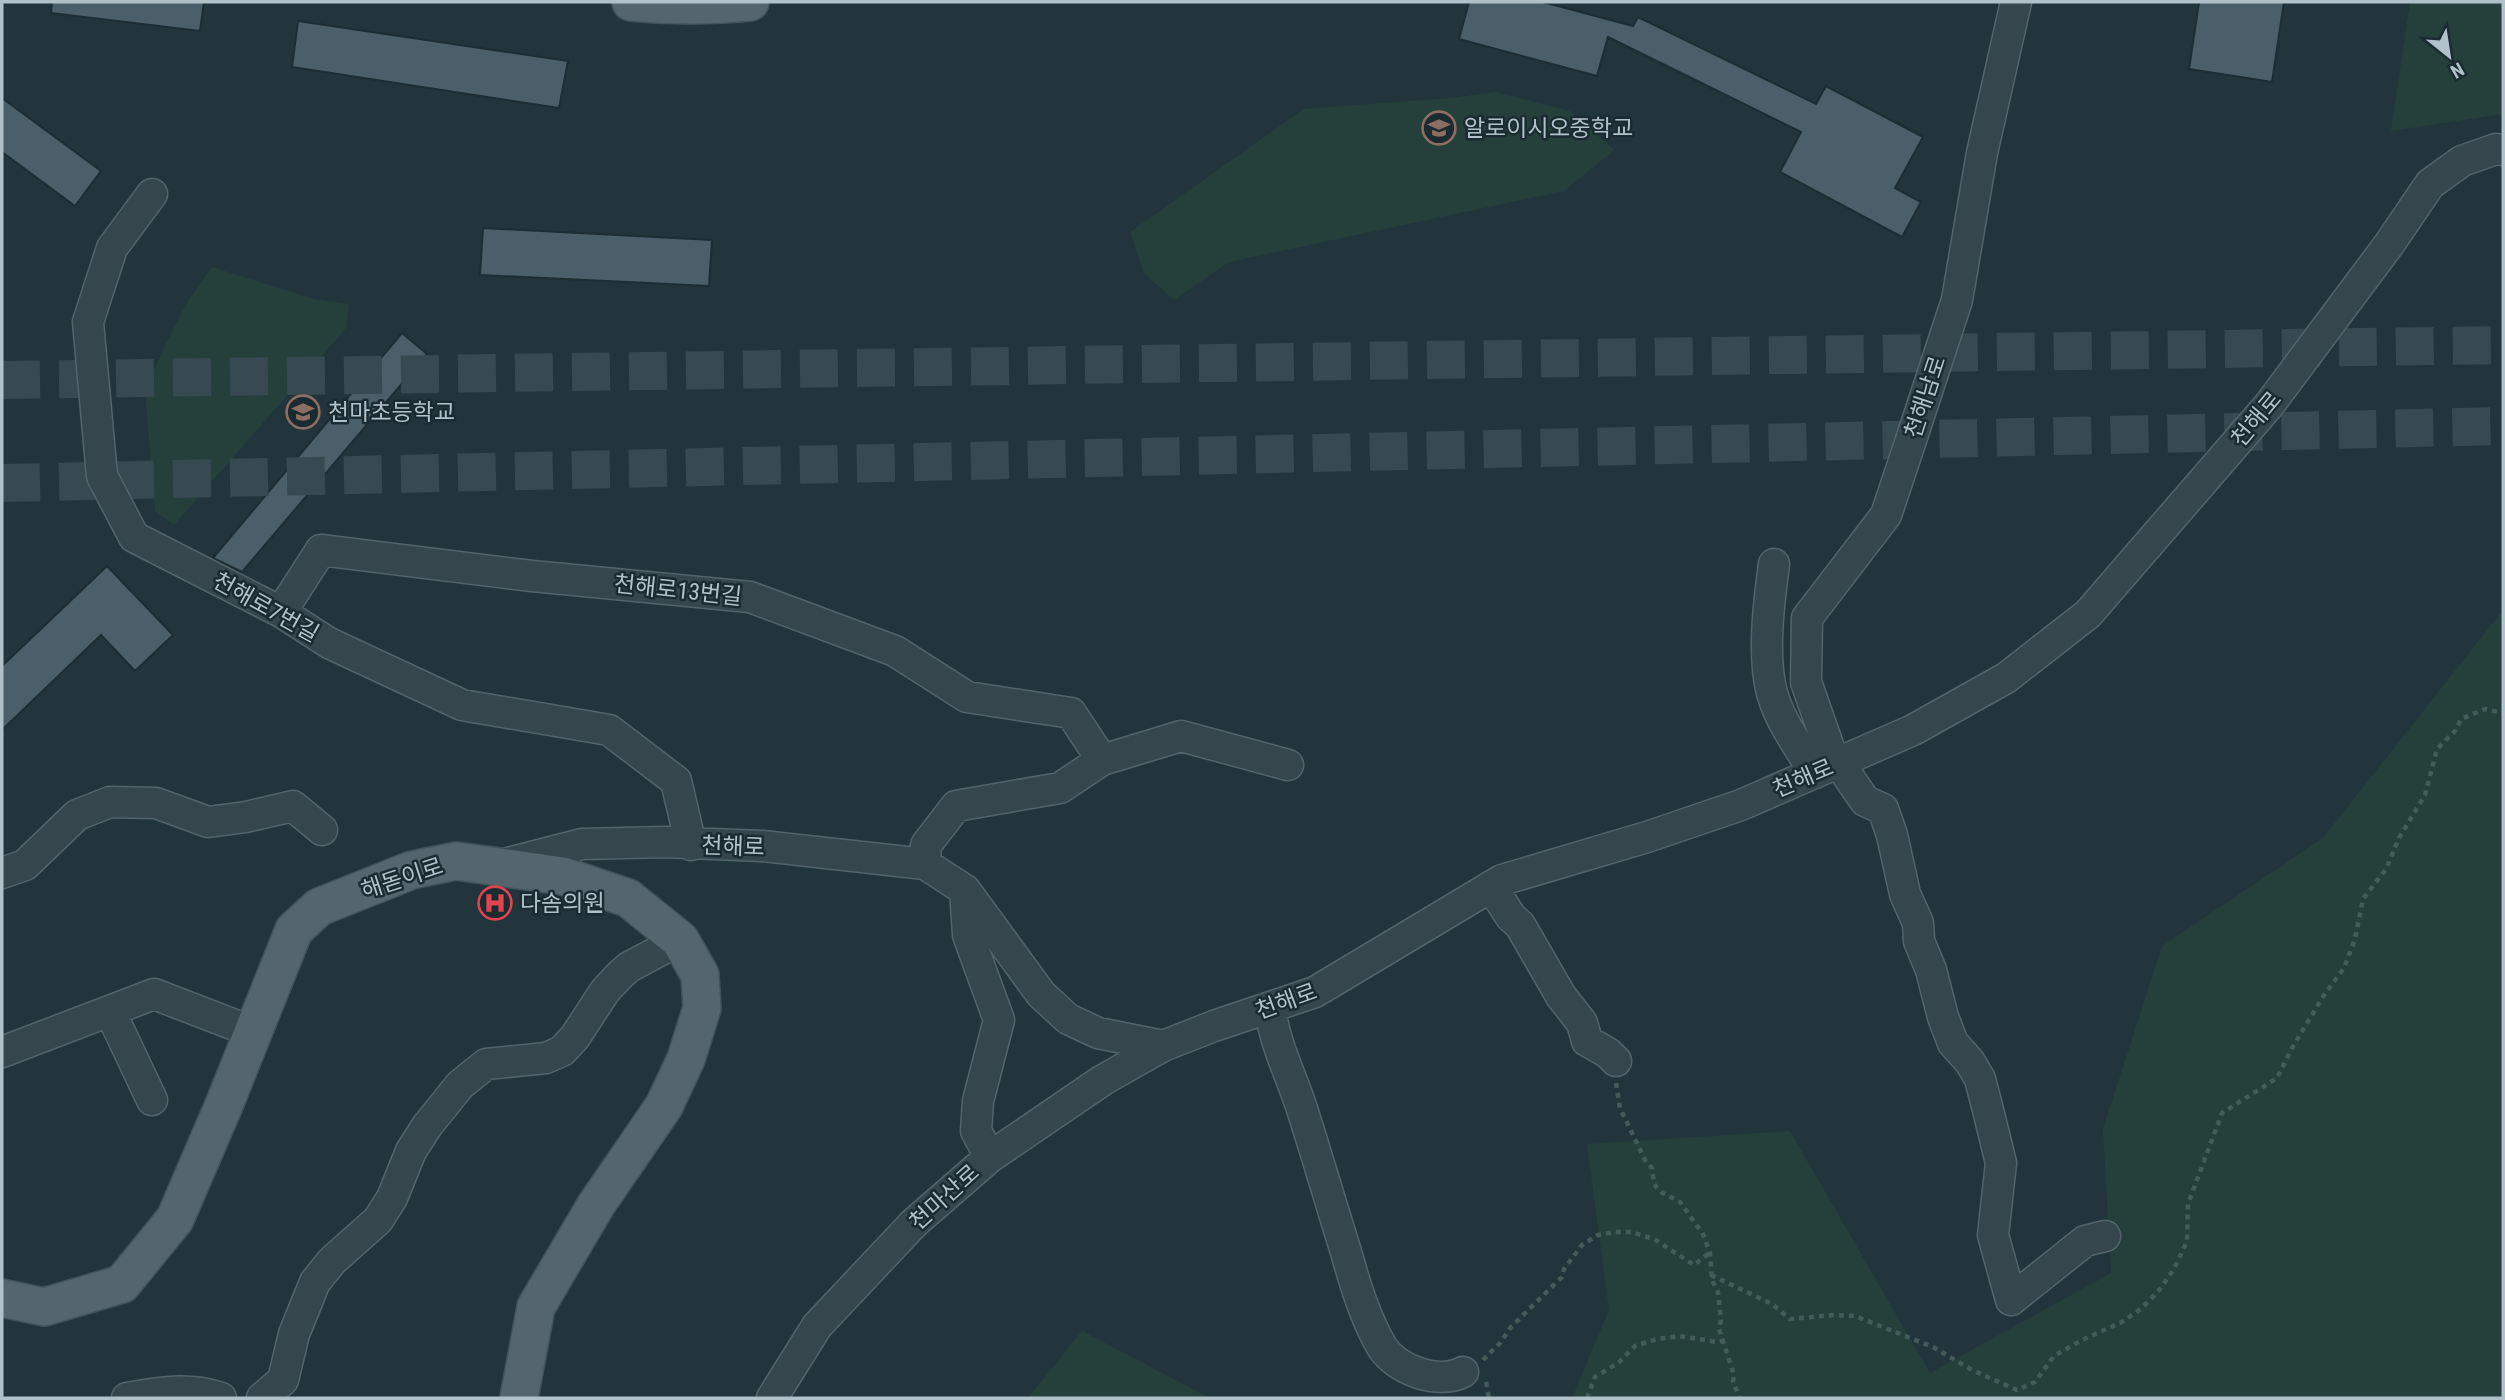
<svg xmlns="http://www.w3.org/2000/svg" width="2505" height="1400" font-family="'Roboto Condensed','Noto Sans KR',sans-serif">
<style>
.green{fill:#25403b}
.building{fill:#4a5f69;stroke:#1d2d34;stroke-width:2}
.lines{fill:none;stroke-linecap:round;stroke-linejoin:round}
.highway-tunnel{stroke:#374a52;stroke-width:38;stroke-dasharray:38 19;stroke-linecap:butt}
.minor-casing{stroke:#54646b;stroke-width:33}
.major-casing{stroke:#425259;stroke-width:40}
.path{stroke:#445c59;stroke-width:4.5;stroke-dasharray:5 5;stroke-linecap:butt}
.minor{stroke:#36464d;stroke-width:30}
.major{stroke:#54656d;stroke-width:37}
.labels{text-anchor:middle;stroke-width:5;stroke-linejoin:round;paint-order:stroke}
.poi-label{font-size:23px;fill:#b1c1c9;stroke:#1b2b32;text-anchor:start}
.street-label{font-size:23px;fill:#b1c1c9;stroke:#1b2b32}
</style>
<rect width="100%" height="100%" fill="#22353d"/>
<!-- green -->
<path class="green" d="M2410 2H2503V114L2391 131Z
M1495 92 1570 111 1614 150 1564 191 1229 262 1174 300 1144 273 1130 232 1304 109 1451 98Z
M212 267 314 299 349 304 346 328 174 525 155 511 145 392 162 351 188 301Z
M2503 610V1398H1572L1609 1310 1587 1144 1790 1131 1930 1373 2111 1273 2103 1129 2162 946 2323 838Z
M1082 1331 1210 1398H1028Z"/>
<!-- building -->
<path class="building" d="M52 2H204L200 31 51 13Z
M1469 2H1543L1633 26 1638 17 1816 104 1826 86 1923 137 1895 188 1921 202 1902 237 1780 172 1801 132 1608 37 1597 76 1459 39Z
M2199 2H2284L2272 82 2189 69Z
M298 21 568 61 559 108 292 67Z
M2 98 101 171 75 206 2 152Z
M483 228 712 240 709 286 480 275Z
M402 333 427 354 242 572 213 558Z
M107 566 173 635 135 671 101 635 2 730V666Z"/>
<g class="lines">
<!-- highway-tunnel -->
<path class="highway-tunnel" d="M2 380 2503 345
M2 483 2503 426"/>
<defs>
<path id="minor" d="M152 194 112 248 88 322 102 476 134 537 281 612 329 643 462 705 609 730 676 781 691 845
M1774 564C1769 602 1762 655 1772 693 1780 722 1800 748 1815 773
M281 612 321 550 532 576 750 597 895 651 967 697 1071 713 1102 760
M1839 763 1865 801 1883 809 1892 835 1905 894 1918 923 1919 941 1931 970 1943 1017 1953 1043 1970 1062 1980 1079 1989 1114 2001 1163 1993 1235 2011 1300 2085 1241 2105 1236
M1835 765 1806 682 1807 618 1886 515 1912 437 1957 300 1982 153 2016 2
M504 864 582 844 665 842 762 846 925 864 965 890 1041 994 1068 1019 1098 1033 1163 1046 1214 1026 1315 992 1502 880 1647 837 1741 805 1913 730 2006 678 2088 614 2269 405 2390 243 2430 184 2462 161 2496 149 2503 150
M925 864 926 845 956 806 1060 788 1102 760 1181 736 1288 765
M2 873 25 865 77 815 110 802 156 803 208 822 246 817 293 806 322 830
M1491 886 1511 917 1520 925 1561 996 1582 1023 1587 1041 1608 1053 1616 1061
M965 890 968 935 999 1020 978 1101 976 1131 990 1157
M1270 1007C1274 1043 1291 1075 1302 1109 1317 1156 1331 1204 1346 1252 1355 1284 1365 1318 1382 1347 1397 1370 1438 1385 1463 1372
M110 1011 152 1100
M2 1052 154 994 253 1032
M127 1398C159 1392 190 1387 221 1398
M262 1398 283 1380 294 1334 315 1282 332 1261 378 1220 392 1198 411 1151 427 1126 460 1085 486 1064 546 1058 562 1051 575 1037 605 991 619 976 629 967 680 940
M772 1398 817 1326 914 1223 990 1157 1103 1080 1163 1046"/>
<path id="major" d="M631 2C670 6 711 6 750 2
M2 1298 44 1307 122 1284 175 1219 224 1105 294 930 319 907 412 870 456 861 563 876 628 898 680 940 700 975 702 1008 686 1059 664 1106 596 1205 536 1307 519 1398"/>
</defs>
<!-- minor casing -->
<use href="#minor" class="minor-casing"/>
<!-- major casing -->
<use href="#major" class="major-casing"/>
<!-- path -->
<path class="path" d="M1616 1083 1620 1108 1645 1160 1652 1168 1654 1184 1661 1192 1680 1202 1703 1234 1710 1253 1712 1280 1718 1292 1721 1320 1719 1329 1734 1375 1733 1382 1740 1398
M1711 1275 1772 1304 1790 1319 1833 1315 1855 1316 1933 1347 1972 1370 2017 1390 2035 1382 2054 1356 2082 1340 2122 1322 2142 1308 2160 1289 2174 1269 2187 1241 2188 1204 2222 1113 2277 1078 2292 1048 2324 995 2344 968 2355 939 2363 899 2386 869 2399 838 2425 795 2437 749 2456 730 2461 719 2485 709 2503 713
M1483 1360 1500 1343 1511 1327 1562 1277 1564 1269 1582 1245 1598 1235 1615 1232H1631L1654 1239 1694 1265 1709 1253
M1486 1382 1489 1398
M1587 1398 1595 1377 1618 1363 1635 1346 1657 1339 1679 1336 1717 1342 1725 1340"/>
<!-- minor -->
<use href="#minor" class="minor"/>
<!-- major -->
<use href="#major" class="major"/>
</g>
<!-- icons -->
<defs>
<symbol id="school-ring" viewBox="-11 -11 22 22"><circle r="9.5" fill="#1b2b32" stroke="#8d6e63" stroke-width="1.5"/><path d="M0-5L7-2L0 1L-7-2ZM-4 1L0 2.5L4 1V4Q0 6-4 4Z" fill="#8d6e63"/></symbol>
<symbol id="hospital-ring" viewBox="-11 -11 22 22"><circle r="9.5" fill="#1b2b32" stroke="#e0444e" stroke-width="1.5"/><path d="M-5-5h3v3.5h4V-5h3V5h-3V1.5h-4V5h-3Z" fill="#e0444e"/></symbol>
</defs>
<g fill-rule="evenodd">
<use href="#school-ring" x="1420" y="109" width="38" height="38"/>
<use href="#school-ring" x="284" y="393" width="38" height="38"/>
<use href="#hospital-ring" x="476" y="884" width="38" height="38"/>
</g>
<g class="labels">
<!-- poi labels -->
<g class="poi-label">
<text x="1464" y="136">알로이시오중학교</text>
<text x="328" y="420">천마초등학교</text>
<text x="520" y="911">다솜의원</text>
</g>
<!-- street labels -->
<g class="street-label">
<text transform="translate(1925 397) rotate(-72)" y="8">천해남로</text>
<text transform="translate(2256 419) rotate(-50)" y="8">천해로</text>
<text transform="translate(678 590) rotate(6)" y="8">천해로13번길</text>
<text transform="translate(266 607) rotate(29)" y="8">천해로7번길</text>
<text transform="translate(1803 778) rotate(-23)" y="8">천해로</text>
<text transform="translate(733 846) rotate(2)" y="8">천해로</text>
<text transform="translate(402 878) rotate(-18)" y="8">해돋이로</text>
<text transform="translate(1286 1001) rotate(-20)" y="8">천해로</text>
<text transform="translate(944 1197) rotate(-42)" y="8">천마산로</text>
</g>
</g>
<!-- border -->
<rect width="2505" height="1400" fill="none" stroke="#b1c1c9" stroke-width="7"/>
<!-- north arrow -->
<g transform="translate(2449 56) rotate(150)" stroke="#1b2b32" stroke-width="5" paint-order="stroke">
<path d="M0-5L12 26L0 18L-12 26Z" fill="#b1c1c9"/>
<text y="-10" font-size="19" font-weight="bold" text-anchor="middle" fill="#b1c1c9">N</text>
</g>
</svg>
